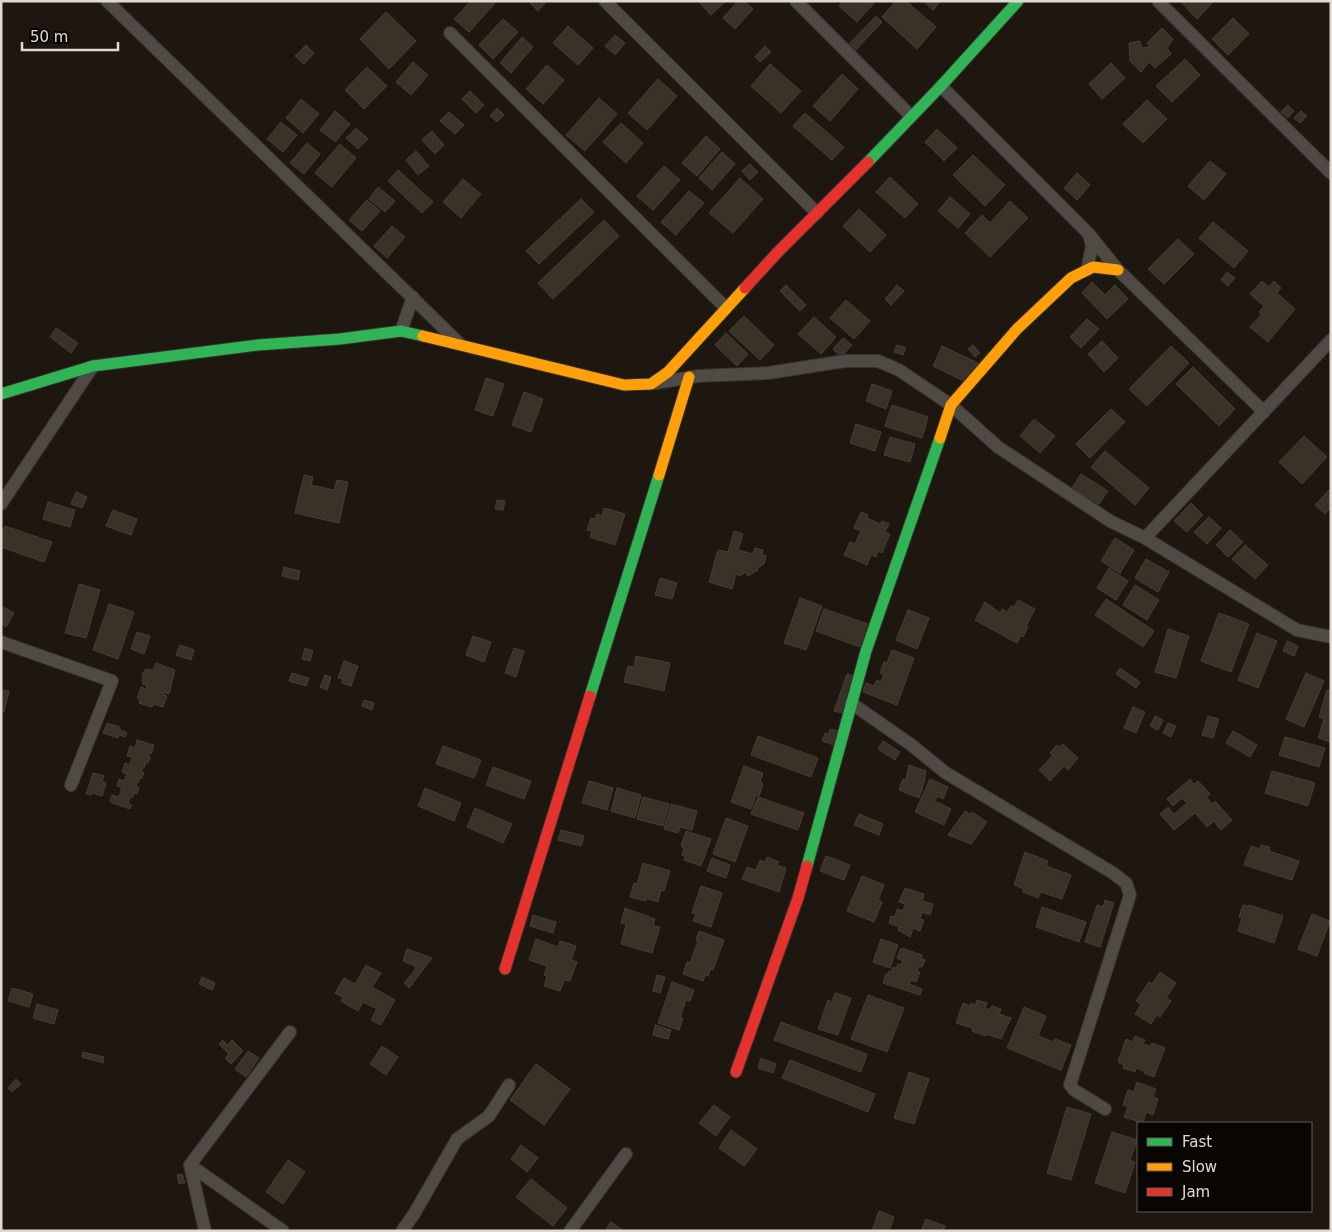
<svg xmlns="http://www.w3.org/2000/svg" width="1332" height="1232" font-family="'DejaVu Sans',sans-serif">
<style>
.building{fill:#3a3127;stroke:#453f3a}
.lines{fill:none;stroke-linecap:round;stroke-linejoin:round}
.street-casing{stroke:#36322d;stroke-width:14}
.fast-casing{stroke:#36322d;stroke-width:13}
.slow-casing{stroke:#36322d;stroke-width:13}
.jam-casing{stroke:#36322d;stroke-width:13}
.street{stroke:#504a44;stroke-width:12}
.fast{stroke:#30b455;stroke-width:11}
.slow{stroke:#ff9f0a;stroke-width:11}
.jam{stroke:#e5322d;stroke-width:11}
</style>
<rect width="100%" height="100%" fill="#1d1710"/>
<!-- building -->
<path class="building" d="M471 1H497L469 32 454 19Z
M528 1H547L538 11Z
M698 1H726L711 15Z
M738 1H744L753 9 735 29 723 18Z
M843 1H876L857 22 839 6Z
M896 1H906L936 27 917 49 882 17Z
M923 1H941L933 10Z
M1180 1H1214L1197 19Z
M386 12 416 41 389 69 360 39Z
M876 16 882 22 853 53 847 46Z
M1233 18 1249 34 1228 55 1212 39Z
M503 19 518 32 493 59 479 45Z
M568 26 593 48 578 65 553 43Z
M1162 28 1173 39 1167 48 1171 54 1155 68 1149 62 1141 72 1130 61 1129 43 1140 41 1142 48 1150 47 1147 43Z
M615 35 625 43 615 55 605 46Z
M522 37 533 47 511 73 500 63Z
M306 45 314 53 304 64 295 56Z
M765 46 771 52 760 62 755 57Z
M1185 59 1200 75 1172 102 1156 86Z
M413 62 428 75 411 95 396 82Z
M1111 63 1125 78 1102 99 1089 84Z
M770 64 801 91 781 113 751 86Z
M547 65 564 80 543 104 526 89Z
M367 67 387 86 364 109 345 90Z
M842 74 858 89 830 121 813 106Z
M658 79 677 96 647 130 628 113Z
M470 91 484 105 476 113 462 99Z
M599 98 617 114 585 151 566 135Z
M301 99 319 114 303 133 286 118Z
M1147 100 1167 119 1143 143 1123 124Z
M1288 105 1294 111 1288 118 1281 112Z
M497 108 504 115 497 122 490 116Z
M335 111 350 124 335 142 320 130Z
M1301 111 1307 116 1300 123 1294 118Z
M449 112 464 125 455 134 440 121Z
M805 113 844 147 832 160 793 126Z
M281 122 297 135 283 152 267 139Z
M621 123 643 143 626 163 603 142Z
M356 128 368 139 358 149 346 138Z
M937 129 957 148 944 161 925 142Z
M432 131 444 145 435 154 422 140Z
M706 136 720 149 697 176 682 163Z
M307 143 320 154 304 174 290 163Z
M340 144 356 158 332 187 315 173Z
M416 151 429 166 418 175 406 160Z
M722 152 735 164 712 190 699 178Z
M973 155 1005 185 985 206 953 175Z
M1210 161 1226 174 1204 200 1188 186Z
M750 164 758 172 750 180 742 171Z
M664 166 680 180 653 210 637 196Z
M398 170 433 202 422 213 388 181Z
M1077 173 1090 185 1077 200 1064 188Z
M890 177 918 204 905 218 876 192Z
M740 178 763 199 733 233 709 213Z
M463 179 481 194 461 218 443 202Z
M378 187 395 201 385 212 369 199Z
M689 191 704 203 676 235 661 222Z
M950 197 970 214 958 228 938 211Z
M581 199 594 212 539 264 526 251Z
M367 200 380 211 362 231 349 220Z
M1010 201 1028 218 990 257 965 233 982 215 990 223Z
M859 209 886 235 870 252 843 226Z
M604 220 619 236 553 299 538 283Z
M1213 222 1248 251 1234 268 1199 238Z
M392 226 405 237 387 258 374 246Z
M1178 239 1194 254 1164 284 1148 269Z
M1227 272 1235 278 1228 286 1221 280Z
M1262 281 1269 287 1274 281 1281 288 1277 293 1295 309 1268 342 1250 327 1262 314 1259 312 1264 306 1250 294Z
M1092 282 1105 295 1115 285 1128 299 1107 319 1082 293Z
M786 285 806 305 800 311 780 291Z
M897 285 904 291 891 305 885 299Z
M846 300 870 321 854 339 830 318Z
M744 316 774 345 760 360 729 331Z
M814 317 836 337 821 354 798 334Z
M1087 319 1099 329 1081 348 1070 337Z
M56 328 78 343 71 353 50 337Z
M726 333 748 354 737 366 715 345Z
M843 338 852 345 841 357 833 349Z
M1102 341 1118 358 1104 372 1088 354Z
M897 345 906 348 903 355 894 352Z
M973 345 980 353 975 357 968 349Z
M942 346 978 363 968 383 933 366Z
M1171 346 1189 363 1147 406 1129 389Z
M1193 367 1235 409 1219 426 1176 384Z
M486 378 504 384 493 416 475 410Z
M872 384 892 391 886 409 866 401Z
M524 392 543 399 531 432 512 425Z
M892 405 928 417 922 438 885 426Z
M1111 409 1125 422 1090 458 1076 444Z
M1034 419 1055 436 1040 453 1020 436Z
M856 424 881 432 875 451 850 443Z
M1304 436 1327 457 1302 484 1279 462Z
M890 437 915 444 910 462 884 455Z
M1105 451 1149 488 1135 505 1091 467Z
M1081 474 1108 491 1099 504 1072 488Z
M304 475 313 477 311 485 334 490 337 480 348 482 339 523 295 513Z
M1331 488V507L1325 514 1315 505Z
M76 492 87 497 82 508 71 504Z
M497 500 505 501 503 510 495 509Z
M48 502 75 510 70 527 43 519Z
M1191 503 1203 515 1187 532 1174 521Z
M604 508 625 514 615 545 590 537 592 531 587 530 591 518 595 519 597 514 602 516Z
M113 510 137 519 131 535 106 526Z
M861 512 868 515 867 518 880 524 882 521 889 524 885 532 890 534 882 553 878 551 876 557 871 555 867 565 844 555 850 542 855 544 861 531 854 528Z
M1209 517 1221 528 1207 544 1194 532Z
M5 526 52 542 44 562 1 547V536Z
M1230 530 1243 542 1228 557 1216 545Z
M734 531 743 534 738 550 753 554 755 548 763 550 762 555 766 556 764 564 757 568 758 570 748 576 746 572 740 576 736 574 732 589 709 582 718 550 728 552Z
M1115 538 1134 550 1120 573 1101 561Z
M1245 545 1268 565 1255 579 1232 559Z
M1146 559 1169 572 1158 592 1135 578Z
M284 567 300 571 298 580 282 576Z
M1109 568 1128 581 1116 600 1097 588Z
M660 578 677 583 672 599 655 595Z
M79 584 100 590 86 638 65 633Z
M1135 585 1159 600 1147 620 1123 605Z
M800 598 822 606 806 650 784 643Z
M1106 599 1154 631 1143 647 1095 615Z
M1018 600 1035 609 1026 626 1028 627 1023 637 1021 635 1017 643 975 620 985 602 1000 613 1002 609 1008 612 1011 606 1014 607Z
M109 604 134 612 118 659 93 650Z
M1 606 14 613 6 627 1 624Z
M824 609 871 625 863 648 816 631Z
M908 610 929 618 917 649 896 640Z
M1219 613 1249 624 1231 672 1201 661Z
M1168 629 1189 636 1176 678 1155 672Z
M137 632 150 636 144 654 131 649Z
M1257 633 1277 641 1258 688 1238 680Z
M473 636 491 642 484 662 466 655Z
M1287 641 1298 646 1294 656 1283 651Z
M180 645 194 650 191 660 176 655Z
M305 648 313 651 310 661 302 659Z
M514 648 524 651 516 677 505 673Z
M892 650 914 658 897 705 863 692 866 683 874 686 877 680 881 682 884 675 880 673 884 662 887 663Z
M636 656 670 663 664 691 624 682 628 666 634 667Z
M344 661 358 666 351 686 342 683 343 679 338 678Z
M156 663 175 670 169 694 164 692 163 695 167 696 163 707 153 704 152 707 139 703 140 700 137 698 141 687 146 689 147 685 143 684 142 674 146 669 153 670Z
M1120 668 1140 682 1136 688 1116 674Z
M292 673 309 678 306 686 289 681Z
M1306 673 1324 681 1304 727 1286 719Z
M847 674 855 677 843 713 834 711Z
M325 675 331 677 327 690 320 687Z
M1 690 9 691 4 712 1 711Z
M1327 690 1331 691V742L1318 738 1324 719 1319 717Z
M364 700 374 703 372 710 362 706Z
M1133 707 1145 712 1136 733 1124 728Z
M1155 716 1163 720 1158 730 1150 726Z
M1208 716 1219 719 1213 738 1202 735Z
M107 723 120 727V730L127 733 125 737 119 735 118 738 103 733Z
M1168 723 1176 726 1171 737 1163 733Z
M830 729 838 731 834 745 822 741 825 733 829 734Z
M1233 731 1257 745 1250 757 1226 743Z
M758 736 818 758 811 777 751 755Z
M1285 737 1325 748 1319 767 1279 755Z
M137 740 154 745 151 754 149 753 148 756 150 757 148 763 146 762 144 768H142L141 772H144L142 778H140L138 783 137 782 136 787H139L137 794 134 793 132 798 130 797 128 803 132 805 130 809 110 802 112 795 119 797 122 788 117 786 119 779 124 781 127 774 122 772 125 763 130 765 132 757 127 756 130 746 135 748Z
M883 741 900 752 895 760 878 749Z
M1063 744 1078 758 1068 770 1064 766 1050 781 1039 770 1053 755 1050 753 1057 745 1060 747Z
M443 746 481 760 474 778 436 764Z
M909 765 926 771 924 783 919 798 899 790 903 779 906 780Z
M744 766 763 773 760 782 763 784 759 796 756 795 751 809 731 802Z
M493 767 531 781 524 799 486 785Z
M1272 771 1315 783 1308 806 1265 793Z
M93 773 104 776 102 781 106 783 102 796 92 793 91 795 86 794Z
M930 779 948 787 943 799 937 796 935 801 951 809 944 825 915 812Z
M1190 779 1194 784 1198 781 1210 794 1206 797 1212 804 1215 801 1232 820 1221 830 1214 821 1207 827 1195 813 1174 830 1160 814 1168 807 1174 814 1187 803 1182 798 1173 806 1167 799Z
M589 781 613 788 607 810 582 803Z
M425 788 461 803 454 821 418 806Z
M617 788 641 795 635 818 611 811Z
M643 797 669 804 663 826 637 819Z
M758 797 804 813 798 830 751 814Z
M671 804 697 811 692 830 680 827 678 833 664 829Z
M475 808 512 824 503 843 467 827Z
M965 811 970 814 972 812 987 822 971 844 948 835Z
M859 814 883 824 879 835 854 825Z
M726 818 748 826 735 862 713 854Z
M561 830 584 836 581 846 558 840Z
M686 831 711 839 701 866 684 860 685 856 682 855 684 848 681 846Z
M1261 845 1270 847 1269 851 1299 861 1292 880 1244 865 1251 846 1260 849Z
M1025 852 1048 861 1046 866 1071 875 1062 899 1041 892 1038 898 1023 892 1024 889 1014 885Z
M826 856 850 865 844 880 820 871Z
M767 857 779 862 777 865 786 868 779 892 742 879 747 867 756 870 760 860 765 862Z
M712 858 730 865 726 878 707 871Z
M643 863 670 871 664 891 661 890 658 902 646 898V901L630 897 634 883 637 884Z
M862 876 884 885 878 900 882 902 874 922 847 911Z
M701 886 722 893 711 927 693 921 696 914 692 913Z
M905 888 924 894 922 901 933 904 930 915 922 912 920 919 924 920 920 931 913 928 910 937 898 930 899 927 889 923 891 916 895 917 897 909 903 911 905 904 899 902Z
M1105 900 1114 903 1100 947 1085 942 1097 905 1103 907Z
M1243 905 1249 907V905L1283 916 1274 943 1238 931 1242 918 1239 917Z
M1042 907 1086 922 1079 942 1036 927Z
M625 908 655 919 653 926 660 927 652 953 621 944 626 924 621 923Z
M1312 914 1330 921 1317 956 1298 949Z
M533 915 556 922 553 933 530 926Z
M699 931 724 940 713 970 710 969 708 976 703 974 705 976 703 981 683 974 687 962 690 963 698 941 696 940Z
M536 939 558 947 560 941 576 946 571 960 577 962 570 981 564 980 560 991 544 986 547 976 544 975 547 966 529 960Z
M881 939 898 945 890 968 873 962Z
M902 948 922 955 921 959 925 960 922 967 919 966 917 972H920L916 982 911 980 909 984 922 989 920 995 883 983 886 974H888L889 971 891 972 893 967 896 968 898 964 901 965 903 961 897 958 900 950Z
M407 949 432 958 409 988 404 983 415 970V966L403 961Z
M366 965 381 973 372 987 395 1000 381 1025 371 1020 377 1009 363 1002 358 1011 341 1001 343 997 335 993 344 978 355 984Z
M1160 972 1176 983 1166 998 1171 1001 1160 1017 1157 1015 1151 1024 1135 1014 1141 1004 1136 1001 1149 982 1152 984Z
M657 975 665 977 660 993 653 991Z
M202 977 215 983 212 990 199 984Z
M672 982 694 990 690 1001 686 1000 680 1018H683L679 1030 658 1023Z
M12 988 33 994 29 1007 8 1001Z
M835 993 851 998 838 1035 818 1029 828 1000 832 1002Z
M868 995 904 1008 887 1052 851 1039Z
M977 1000 987 1003 985 1008 990 1010 992 1006 1001 1009 999 1014 1011 1018 1001 1039 986 1034 985 1036 972 1031V1028L956 1023 963 1003 970 1006 971 1003 976 1005Z
M37 1004 58 1010 54 1024 33 1018Z
M1024 1007 1046 1016 1038 1036 1054 1042 1055 1039 1071 1045 1061 1070 1007 1048Z
M781 1022 867 1054 861 1072 774 1040Z
M655 1025 671 1030 668 1039 653 1035Z
M1135 1036 1145 1040 1143 1044 1150 1046 1152 1043 1165 1048 1154 1077 1144 1073V1071L1136 1068 1135 1072 1123 1068 1124 1065 1118 1062 1126 1039 1133 1042Z
M223 1040 227 1045 232 1040 243 1051 231 1064 225 1058 229 1054 219 1044Z
M382 1046 398 1057 386 1075 370 1064Z
M248 1051 259 1058 246 1077 235 1069Z
M83 1052 104 1057 103 1063 82 1057Z
M761 1058 776 1064 773 1073 758 1068Z
M790 1060 875 1094 868 1112 782 1078Z
M536 1064 570 1089 544 1125 510 1100Z
M909 1072 929 1079 914 1124 894 1118Z
M16 1079 21 1084 12 1092 8 1088Z
M1137 1082 1156 1089 1153 1097 1158 1099 1153 1115 1146 1112 1143 1123 1124 1117 1128 1107 1123 1105 1128 1090 1134 1092Z
M714 1105 730 1117 716 1136 699 1123Z
M1067 1107 1091 1114 1071 1180 1047 1173Z
M731 1130 757 1149 744 1166 719 1148Z
M1112 1132 1137 1140 1130 1160 1135 1162 1125 1193 1095 1183Z
M521 1145 538 1158 527 1172 511 1159Z
M288 1160 305 1172 283 1204 266 1192Z
M182 1174 185 1183 179 1184 177 1175Z
M531 1179 567 1208 553 1226 516 1197Z
M879 1211 894 1217 889 1231H872Z
M926 1219 945 1226 943 1231H921Z
M611 1222 624 1231H605Z"/>
<g class="lines">
<defs>
<path id="street" d="M107 1 460 344
M605 1 817 213
M796 1 911 116
M1158 1 1331 173
M450 33 726 308
M941 86 1088 233 1118 270 1264 412
M1087 270 1092 246 1089 234
M401 331 413 297
M656 383 698 376 768 373 845 361H878L899 370 951 405 998 447 1110 521 1145 538 1297 630 1331 637
M1 504 93 366
M1145 538 1331 340
M1 642 112 681 71 785
M851 703 910 744 946 773 1113 873 1126 883 1130 895 1070 1085 1074 1090 1105 1109
M190 1165 283 1231
M205 1231 190 1165 290 1032
M402 1231 414 1214 457 1139 489 1116 509 1085
M570 1231 626 1154"/>
<path id="fast" d="M868 162 941 86 1018 1
M1 394 93 366 258 345 340 339 401 331 423 336
M590 696 659 475
M807 866 866 651 940 438"/>
<path id="slow" d="M423 336 624 385 651 384 668 372 745 288
M940 438 951 405 1017 329 1071 278 1093 267 1118 270
M659 475 689 377"/>
<path id="jam" d="M745 288 777 253 868 162
M505 969 590 696
M736 1072 798 898 807 866"/>
</defs>
<!-- street casing -->
<use href="#street" class="street-casing"/>
<!-- fast casing -->
<use href="#fast" class="fast-casing"/>
<!-- slow casing -->
<use href="#slow" class="slow-casing"/>
<!-- jam casing -->
<use href="#jam" class="jam-casing"/>
<!-- street -->
<use href="#street" class="street"/>
<!-- fast -->
<use href="#fast" class="fast"/>
<!-- slow -->
<use href="#slow" class="slow"/>
<!-- jam -->
<use href="#jam" class="jam"/>
</g>
<!-- border -->
<rect width="1332" height="1232" fill="none" stroke="#e1d9d0" stroke-width="5"/>
<!-- legend -->
<rect x="1137" y="1122" width="175" height="90" fill="#090502" stroke="#5f5a54"/>
<rect x="1147" y="1138" width="25" height="8" fill="#30b455" stroke="#5f5a54"/>
<text x="1182" y="1147" font-size="15" fill="#e1d9d0">Fast</text>
<rect x="1147" y="1163" width="25" height="8" fill="#ff9f0a" stroke="#5f5a54"/>
<text x="1182" y="1172" font-size="15" fill="#e1d9d0">Slow</text>
<rect x="1147" y="1188" width="25" height="8" fill="#e5322d" stroke="#5f5a54"/>
<text x="1182" y="1197" font-size="15" fill="#e1d9d0">Jam</text>
<!-- scale -->
<path d="M22 42v8h96v-8" fill="none" stroke="#e1d9d0" stroke-width="2.5"/>
<text x="30" y="42" font-size="15" fill="#e1d9d0" stroke="#090502" stroke-width="4" paint-order="stroke">50 m</text>
</svg>
